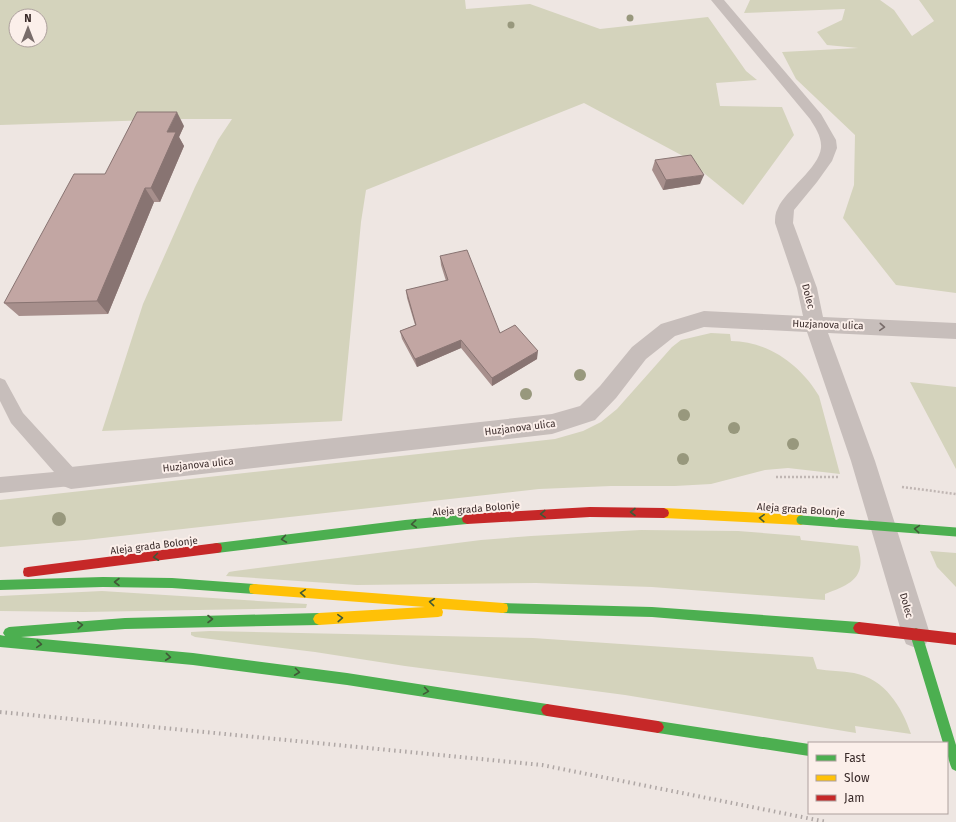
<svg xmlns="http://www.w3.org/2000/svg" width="956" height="822" font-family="'Fira Sans',sans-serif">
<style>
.green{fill:#d4d3bc;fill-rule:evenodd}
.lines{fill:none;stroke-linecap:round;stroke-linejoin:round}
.path{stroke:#c0b6b3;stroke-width:2.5;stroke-dasharray:2 2;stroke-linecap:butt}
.lane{fill:#c7bebb;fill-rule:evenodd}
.street{fill:#c7bebb;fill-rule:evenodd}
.fast{fill:#4caf50;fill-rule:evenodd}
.slow{fill:#ffc107;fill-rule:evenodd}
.jam{fill:#c62828;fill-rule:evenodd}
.rail{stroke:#afa7a5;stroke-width:4;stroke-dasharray:1.5 4;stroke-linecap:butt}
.fast-bridge{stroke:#4caf50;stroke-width:9}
.tree{fill:#98987d}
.wall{fill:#a78f8c}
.shaded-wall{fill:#887472}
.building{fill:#c2a6a3;stroke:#887472}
.oneway{stroke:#796d6b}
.oneway2{stroke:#405937}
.labels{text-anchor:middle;stroke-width:4;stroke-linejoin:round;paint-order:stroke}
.street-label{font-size:10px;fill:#392a29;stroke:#fbefea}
</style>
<rect width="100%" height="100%" fill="#eee6e2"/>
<!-- green -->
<path class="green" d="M0 0H465L466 9 530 4 600 29 708 17 746 71 757 80 716 83 720 106 782 107 794 135 743 205 683 156 584 103 366 190 361 222 342 421 102 431 143 304 195 187 218 140 232 119H183L0 125ZM16 16H40V40H16Z
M750 0H880L894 10 912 36 934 21 919 0H956V293L896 285 843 218 854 185 855 135 796 79 782 52 858 48 827 45 817 32 842 20 845 9 744 13Z
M711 333 730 334 731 341C768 341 801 365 819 396L840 474 788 468 765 470 711 484 675 486H611L539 489 85 540 0 547V500L555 439 583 431 601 422 617 409 672 347 681 340Z
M910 382 956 387V469Z
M641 530 738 531 800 536 801 540 858 546C867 578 851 584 825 594V600L652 587 536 583 357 585 226 576 229 572 235 571 481 540 531 536Z
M930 551 956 553V587L937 567Z
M102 591 307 604 306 608 83 612 0 611V596Z
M210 631 533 638 813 657 817 669C829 671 842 671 854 673 885 679 902 707 911 734L855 726 856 733 625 695 405 666 315 652 195 637 191 635V632Z"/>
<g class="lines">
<!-- path -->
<path class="path" d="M776 477H840
M902 487 956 494"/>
<!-- lane -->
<path class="lane" d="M0 378 5 380 23 413 77 472 80 478 77 484 71 486 0 493V477L54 472 11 423 0 401Z"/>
<!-- street -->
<path class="street" d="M711 0H724L821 114 836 140 837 148 832 161 817 182 794 210 793 223 817 288 823 317 956 323V339L828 333 875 461 930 634 926 644 916 648 906 644 902 634 851 461 807 332 704 327 675 336 646 359 616 398 595 420 552 434 71 489 63 486 59 478 63 470 71 467 552 414 580 406 600 386 632 347 661 324 704 311 803 316 797 288 775 223C775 218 775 213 778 208 786 190 819 168 821 148 822 137 815 127 810 119Z"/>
<!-- fast -->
<path class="fast" d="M467 514 471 516 472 519 471 522 467 524 405 530 217 553 213 552 212 548 213 544 217 543 405 520Z
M103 577 172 578 254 584 258 585 259 589 258 593 254 594 172 588 103 587 0 590V580Z
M503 603 652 607 859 622 863 624 865 628 863 632 859 634 652 617 503 613 499 612 498 608 499 604Z
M319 613 323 615 325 619 323 623 319 625 125 629 21 637 193 653 347 673 547 704 551 706 553 710 551 714 547 716 347 685 193 665 0 647V635L5 636 3 633 5 629 9 627 125 618Z
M916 628 920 630 922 634 956 745V771L952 769C948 760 947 753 947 743H943L910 634 912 630Z
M658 721 809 744V756L658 733 654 731 652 727 654 723Z"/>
<!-- slow -->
<path class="slow" d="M664 508 801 515 805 517 806 520 805 523 801 525 664 518 660 516 659 513 660 510Z
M254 584 503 603 507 604 508 608 507 612 503 613 442 609 443 612 442 616 438 617 319 625 315 623 313 619 315 615 319 613 425 607 254 594 250 593 249 589 250 585Z"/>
<!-- jam -->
<path class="jam" d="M590 507 664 508 668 510 669 513 668 516 664 518 590 517 467 524 463 522 462 519 463 516 467 514Z
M217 543 221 544 222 548 221 552 217 553 28 577 24 576 23 572 24 568 28 567Z
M859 622 956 633V645L859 634 855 632 853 628 855 624Z
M547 704 658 721 662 723 664 727 662 731 658 733 547 716 543 714 541 710 543 706Z"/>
<!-- rail -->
<path class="rail" d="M0 712 542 765 827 822"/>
<!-- fast-bridge -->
<path class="fast-bridge" d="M801 520 956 532"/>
</g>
<!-- trees -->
<g class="tree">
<circle cx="630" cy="18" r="3.5"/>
<circle cx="511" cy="25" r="3.5"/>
<circle cx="580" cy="375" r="6"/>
<circle cx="526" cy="394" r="6"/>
<circle cx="684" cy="415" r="6"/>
<circle cx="734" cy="428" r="6"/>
<circle cx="793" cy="444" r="6"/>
<circle cx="683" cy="459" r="6"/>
<circle cx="59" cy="519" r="7"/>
</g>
<!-- wall -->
<path class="wall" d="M184 126 179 137 184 146 160 202H154L108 314 19 316 4 303 105 174Z
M655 160 700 184 663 190 652 170Z
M440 256 500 333 537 359 492 386 461 348 417 367 402 339 400 331 415 325 407 298 406 290 446 281 441 265Z"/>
<!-- shaded-wall -->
<path class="shaded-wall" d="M177 112 184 126 179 137 184 146 160 202 151 188 167 132Z
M704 175 700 184 663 190 666 180Z
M145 188 154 202 108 314 97 301Z
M461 340V348L417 367 415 359Z
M538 351 537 359 492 386V378Z"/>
<!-- building -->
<path class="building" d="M137 112H177L167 132H176L151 188H145L97 301 4 303 74 174H105Z
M691 155 704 175 666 180 655 160Z
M467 250 500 333 515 325 538 351 492 378 461 340 415 359 400 331 416 325 406 290 448 280 440 256Z"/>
<!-- one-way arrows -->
<defs><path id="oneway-chevron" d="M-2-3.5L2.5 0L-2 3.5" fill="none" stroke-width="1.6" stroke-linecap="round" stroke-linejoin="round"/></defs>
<use class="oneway" href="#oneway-chevron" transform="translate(882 327) rotate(4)"/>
<g class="oneway2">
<use href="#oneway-chevron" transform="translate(633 512) rotate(180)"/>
<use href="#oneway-chevron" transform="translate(543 514) rotate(177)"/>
<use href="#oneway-chevron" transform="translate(762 518) rotate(-177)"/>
<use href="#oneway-chevron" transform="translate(414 524) rotate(175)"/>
<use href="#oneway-chevron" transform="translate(917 529) rotate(-175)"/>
<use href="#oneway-chevron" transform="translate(284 539) rotate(172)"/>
<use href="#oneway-chevron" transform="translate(156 557) rotate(173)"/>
<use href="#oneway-chevron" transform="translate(117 582) rotate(180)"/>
<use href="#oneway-chevron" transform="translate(303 593) rotate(-176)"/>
<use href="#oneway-chevron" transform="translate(432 602) rotate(-174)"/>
<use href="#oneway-chevron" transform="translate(340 618) rotate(-3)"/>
<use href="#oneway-chevron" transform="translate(210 619)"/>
<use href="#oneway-chevron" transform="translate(80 625) rotate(-4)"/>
<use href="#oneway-chevron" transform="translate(39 644) rotate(5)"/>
<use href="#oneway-chevron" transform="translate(168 657) rotate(6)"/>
<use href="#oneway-chevron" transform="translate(297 672) rotate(7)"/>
<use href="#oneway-chevron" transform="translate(426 691) rotate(9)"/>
</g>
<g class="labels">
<!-- street labels -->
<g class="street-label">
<text transform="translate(809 296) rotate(76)" y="4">Dolec</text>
<text transform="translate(828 324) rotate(2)" y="4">Huzjanova ulica</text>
<text transform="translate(520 427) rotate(-7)" y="4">Huzjanova ulica</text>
<text transform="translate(198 464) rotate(-6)" y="4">Huzjanova ulica</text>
<text transform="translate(476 508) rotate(-5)" y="4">Aleja grada Bolonje</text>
<text transform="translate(801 509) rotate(4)" y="4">Aleja grada Bolonje</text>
<text transform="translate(154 545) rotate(-7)" y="4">Aleja grada Bolonje</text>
<text transform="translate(907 605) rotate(74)" y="4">Dolec</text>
</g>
</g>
<!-- legend -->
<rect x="808" y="742" width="140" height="72" fill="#fbefea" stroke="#ada09d"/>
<rect x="816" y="755" width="20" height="6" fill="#4caf50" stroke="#ada09d"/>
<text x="844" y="762" font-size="12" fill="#392a29">Fast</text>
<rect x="816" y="775" width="20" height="6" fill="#ffc107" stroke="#ada09d"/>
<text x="844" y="782" font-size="12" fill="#392a29">Slow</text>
<rect x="816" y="795" width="20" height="6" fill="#c62828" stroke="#ada09d"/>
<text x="844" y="802" font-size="12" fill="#392a29">Jam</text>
<!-- north arrow -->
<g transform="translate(28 28)"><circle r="19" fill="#fbefea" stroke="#ada09d"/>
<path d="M0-3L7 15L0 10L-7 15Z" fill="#786c6a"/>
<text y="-6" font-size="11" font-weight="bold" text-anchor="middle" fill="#392a29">N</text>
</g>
</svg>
